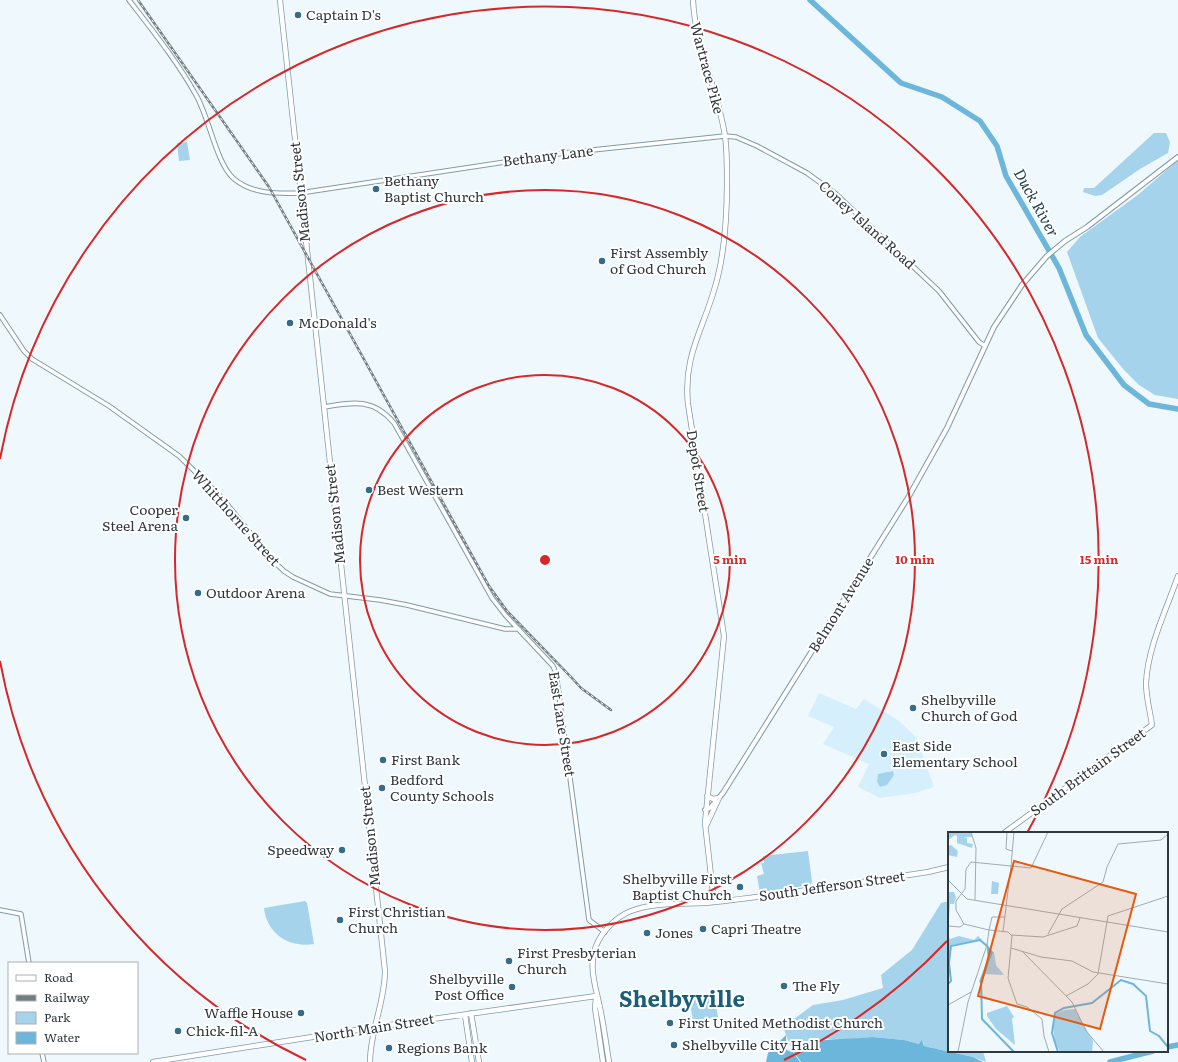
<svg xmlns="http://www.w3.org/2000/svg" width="1178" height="1062" font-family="Literata,serif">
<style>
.built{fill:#d5effd}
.green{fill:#a5d3ec}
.water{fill:#6db6db}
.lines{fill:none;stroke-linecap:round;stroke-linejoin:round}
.river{stroke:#6db6db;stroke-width:5.5}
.tertiary-casing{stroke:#839aa7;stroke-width:5.5}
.secondary-casing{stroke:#839aa7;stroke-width:6}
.primary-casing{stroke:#839aa7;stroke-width:6}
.tertiary{stroke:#fff;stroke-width:3.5}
.secondary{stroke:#fff;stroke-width:4}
.primary{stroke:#fff;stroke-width:4.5}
.rail-casing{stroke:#737d82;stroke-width:2.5}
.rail{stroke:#fff;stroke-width:1;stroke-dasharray:3;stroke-linecap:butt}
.ring{fill:none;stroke:#d62828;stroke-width:2}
.poi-dot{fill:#356c87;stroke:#fff;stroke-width:1.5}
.labels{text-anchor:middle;stroke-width:4;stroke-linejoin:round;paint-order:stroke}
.poi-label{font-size:14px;fill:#2f383e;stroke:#fff;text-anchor:start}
.street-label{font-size:14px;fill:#2f383e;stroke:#fff}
.water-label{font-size:15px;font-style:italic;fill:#193a4a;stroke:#fff}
.town-label{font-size:22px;font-weight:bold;fill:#1b5e7b;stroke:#fff}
.inset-river{fill:none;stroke:#6db6db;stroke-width:2}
.inset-road{fill:none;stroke:#a2abb1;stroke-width:1}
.view{fill:#e8590c;fill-opacity:0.15;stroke:#e8590c;stroke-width:2}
.inset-edge{fill:none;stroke:#2f383e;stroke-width:2}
.centre{fill:#d62828;stroke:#fff;stroke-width:2}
.ring-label{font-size:12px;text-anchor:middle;font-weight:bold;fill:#d62828;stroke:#fff;stroke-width:4;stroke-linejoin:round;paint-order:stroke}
</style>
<rect width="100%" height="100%" fill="#eef8fd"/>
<!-- built -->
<path class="built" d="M819 693 856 709 864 699 899 721 916 737 934 787 915 793 880 798 858 787 869 764 823 744 834 727 808 716Z"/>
<!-- green -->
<path class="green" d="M1154 133H1166L1170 142 1168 153 1140 169 1102 195 1095 196 1083 192 1084 188H1094Z
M187 142 190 160 179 161 177 143Z
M1178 160V399L1155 395 1139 385 1124 370 1098 338 1067 252 1080 237 1139 194Z
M893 771 894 775 887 785 880 787 877 782 878 774Z
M808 851 812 882 810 885 760 893 757 876 764 874 761 863H764L763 856Z
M305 901 307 903 314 944C289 948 267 934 264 908Z
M949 901V1051H983L986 1062 973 1057 924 1046 923 1041 919 1044 904 1040 872 1037 845 1040 827 1039 806 1043 791 1048 783 1027 813 1005 843 1000 883 988 881 975 912 950 941 903Z
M714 992 718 1017 693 1021 689 996Z"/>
<!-- water -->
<path class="water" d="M786 1035V1044L784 1046 788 1051 791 1049 800 1062H766L768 1053Z
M872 1037 904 1040 919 1044 922 1040 924 1046 973 1057 983 1062H801L791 1048C819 1037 843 1040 872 1037Z"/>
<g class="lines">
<!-- river -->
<path class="river" d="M810 0 901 83 942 97 980 121 997 146 1006 176 1059 268 1086 335 1124 385 1149 404 1178 409
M1167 1047 1178 1045
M1110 1062 1153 1051"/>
<defs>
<path id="tertiary" d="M129 0C152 30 177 61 196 95 209 117 216 162 233 178 251 194 277 194 300 193L564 153 725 136 736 137 757 146 807 173 836 194 939 291 979 342 985 346
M0 315 24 351 32 359 109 406 179 456 222 498 272 560 284 571 293 577 330 594 380 600 407 605 505 629H519
M324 407C353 402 373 398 394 423L492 598 506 616 553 666 556 673 589 920 605 932
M0 910 21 914 29 963
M42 1053 44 1062"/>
<path id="secondary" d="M705 810 710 808 723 793 909 496 947 428 994 327 1022 285 1047 256 1065 241 1087 227 1178 157"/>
<path id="primary" d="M280 0 385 971C385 1002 370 1031 370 1062
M693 0C695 48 718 89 725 136 727 150 727 167 727 181 727 215 725 254 715 287 703 330 683 356 688 404L724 636 705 823 714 902
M706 826 719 798 713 799 707 796
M1004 833 1152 725C1150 711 1146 697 1146 683 1148 646 1166 611 1178 576
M596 998 595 1008 603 1062
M471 1013 479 1062
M465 1015 472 1062
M153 1062 376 1027 596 996
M609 1062C606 1044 604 1026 600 1008 596 987 588 968 596 946 602 931 616 917 631 911 655 901 690 905 715 902 786 894 857 883 928 872L949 867"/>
</defs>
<!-- tertiary casing -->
<use href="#tertiary" class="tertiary-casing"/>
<!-- secondary casing -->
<use href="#secondary" class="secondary-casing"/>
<!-- primary casing -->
<use href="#primary" class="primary-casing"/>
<!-- tertiary -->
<use href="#tertiary" class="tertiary"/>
<!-- secondary -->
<use href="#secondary" class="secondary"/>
<!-- primary -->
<use href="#primary" class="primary"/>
<defs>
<path id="rail" d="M138 0 269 187 489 586 507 611 571 677 581 688 611 710"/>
</defs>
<!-- rail casing -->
<use href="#rail" class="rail-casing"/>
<!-- rail -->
<use href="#rail" class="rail"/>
</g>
<!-- distance rings -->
<g class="ring">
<circle cx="545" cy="560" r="185"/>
<circle cx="545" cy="560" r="370"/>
<path d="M947 941A554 554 0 0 1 784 1060M306 1060A554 554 0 0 1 0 661M0 459A554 554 0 1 1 1027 833"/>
</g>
<!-- markers -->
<g class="poi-dot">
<circle cx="298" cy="15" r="4"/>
<circle cx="376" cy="189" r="4"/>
<circle cx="602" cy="261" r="4"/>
<circle cx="290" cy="323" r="4"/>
<circle cx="369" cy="490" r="4"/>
<circle cx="186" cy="518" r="4"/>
<circle cx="198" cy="593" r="4"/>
<circle cx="913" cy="708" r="4"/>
<circle cx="884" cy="754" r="4"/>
<circle cx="383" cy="760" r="4"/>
<circle cx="382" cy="788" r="4"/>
<circle cx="342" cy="850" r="4"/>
<circle cx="740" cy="887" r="4"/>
<circle cx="340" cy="920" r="4"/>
<circle cx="703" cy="929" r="4"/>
<circle cx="647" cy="933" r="4"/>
<circle cx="509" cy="961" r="4"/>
<circle cx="784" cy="986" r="4"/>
<circle cx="512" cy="987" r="4"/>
<circle cx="301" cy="1013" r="4"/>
<circle cx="670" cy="1023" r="4"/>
<circle cx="178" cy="1031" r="4"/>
<circle cx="674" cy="1045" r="4"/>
<circle cx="389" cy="1048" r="4"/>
</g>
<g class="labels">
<!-- poi labels -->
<g class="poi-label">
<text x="306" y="20">Captain D's</text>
<text x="384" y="186">Bethany<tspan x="384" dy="16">Baptist Church</tspan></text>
<text x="610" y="258">First Assembly<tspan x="610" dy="16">of God Church</tspan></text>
<text x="298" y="328">McDonald's</text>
<text x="377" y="495">Best Western</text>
<text x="178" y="515" text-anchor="end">Cooper<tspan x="178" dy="16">Steel Arena</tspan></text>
<text x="206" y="598">Outdoor Arena</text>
<text x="921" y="705">Shelbyville<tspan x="921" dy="16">Church of God</tspan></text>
<text x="892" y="751">East Side<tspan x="892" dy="16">Elementary School</tspan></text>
<text x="391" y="765">First Bank</text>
<text x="390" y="785">Bedford<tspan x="390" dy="16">County Schools</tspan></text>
<text x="334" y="855" text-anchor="end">Speedway</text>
<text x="732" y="884" text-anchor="end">Shelbyville First<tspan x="732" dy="16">Baptist Church</tspan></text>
<text x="348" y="917">First Christian<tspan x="348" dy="16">Church</tspan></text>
<text x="711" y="934">Capri Theatre</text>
<text x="655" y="938">Jones</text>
<text x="517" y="958">First Presbyterian<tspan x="517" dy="16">Church</tspan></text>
<text x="504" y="984" text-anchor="end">Shelbyville<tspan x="504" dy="16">Post Office</tspan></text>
<text x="792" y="991">The Fly</text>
<text x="293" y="1018" text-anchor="end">Waffle House</text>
<text x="678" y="1028">First United Methodist Church</text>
<text x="186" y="1036">Chick-fil-A</text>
<text x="682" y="1050">Shelbyville City Hall</text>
<text x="397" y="1053">Regions Bank</text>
</g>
<!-- street labels -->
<g class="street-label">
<text transform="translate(707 68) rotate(75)" y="5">Wartrace Pike</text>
<text transform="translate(548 156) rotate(-7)" y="5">Bethany Lane</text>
<text transform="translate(300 192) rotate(-96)" y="5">Madison Street</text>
<text transform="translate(867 225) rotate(42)" y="5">Coney Island Road</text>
<text transform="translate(698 471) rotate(81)" y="5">Depot Street</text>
<text transform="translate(335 514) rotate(-96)" y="5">Madison Street</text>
<text transform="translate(236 518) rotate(48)" y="5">Whitthorne Street</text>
<text transform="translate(841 605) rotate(-58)" y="5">Belmont Avenue</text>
<text transform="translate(562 724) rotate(81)" y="5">East Lane Street</text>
<text transform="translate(1088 772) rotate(-36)" y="5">South Brittain Street</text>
<text transform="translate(370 836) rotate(-96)" y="5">Madison Street</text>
<text transform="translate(832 886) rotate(-8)" y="5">South Jefferson Street</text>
<text transform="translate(374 1028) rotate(-9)" y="5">North Main Street</text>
</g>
<!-- water labels -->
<g class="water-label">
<text transform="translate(1036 203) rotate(61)" y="5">Duck River</text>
</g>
<!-- town labels -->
<g class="town-label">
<text x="682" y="1007">Shelbyville</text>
</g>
</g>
<!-- overview -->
<g transform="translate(948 832)">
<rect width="220" height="220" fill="#eef8fd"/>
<path d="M0 0H23L24 5H15L19 6V11L25 12 24 16 9 11V4L7 3 0 8ZM3 13 10 19 9 25 0 23V14ZM44 49 51 51 50 62H43ZM0 60H6L8 65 6 72H2L1 86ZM11 104 26 108 30 104 38 112 31 108 4 113 0 130V105L2 107ZM43 120H46L48 133 56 143 36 142 42 130ZM59 174 66 185 64 187 67 213 48 197 39 184V181ZM127 177 145 209 144 220H112L107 209 105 195 107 182 116 178Z" fill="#a5d3ec"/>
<path d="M38 111 45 120 34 151 31 150 40 126Z" fill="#6db6db"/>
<path class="inset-river" d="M33 148 34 187 66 220M0 152 3 149 1 131 3 114 32 108 39 114M110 220 104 201 107 181 116 176 144 171 173 148 185 152 198 164 202 199 211 204 220 215"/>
<path class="inset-road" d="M23 0 28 16 27 68M59 0 58 17 64 19M63 34 83 36 100 0M0 48 19 67 220 100M57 85H44L41 98 60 100 64 104 60 146 69 172 79 175 94 187 96 204 101 220M0 94 12 95 16 92M55 100 63 34M100 102 114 77 155 50 159 35 170 12 213 8 220 2M63 103 95 105 129 94 132 86M63 116 93 125 124 129 145 140 220 152M74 119 124 170 138 199 156 220M118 164 140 152 150 142 160 84 220 64M0 173 23 160M10 220 20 170 39 113 41 98 16 92 8 78V69L17 57 18 37 23 30 63 34 66 0"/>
<path class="view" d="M66 29 188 62 152 197 30 164Z"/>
<rect width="220" height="220" class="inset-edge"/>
</g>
<circle cx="545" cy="560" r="6" class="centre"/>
<g class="ring-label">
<text x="730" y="564">5 min</text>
<text x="915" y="564">10 min</text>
<text x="1099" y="564">15 min</text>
</g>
<!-- legend -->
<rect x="8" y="962" width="130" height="92" fill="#ffffff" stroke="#acafb2"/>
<rect x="16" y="975" width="20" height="6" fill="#ffffff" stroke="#acafb2"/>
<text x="44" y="982" font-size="12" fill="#2f383e">Road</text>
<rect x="16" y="995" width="20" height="6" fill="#737d82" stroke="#acafb2"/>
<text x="44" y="1002" font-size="12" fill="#2f383e">Railway</text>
<rect x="16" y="1012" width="20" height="12" fill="#a5d3ec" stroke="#acafb2"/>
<text x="44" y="1022" font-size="12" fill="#2f383e">Park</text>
<rect x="16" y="1032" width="20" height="12" fill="#6db6db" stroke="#acafb2"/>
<text x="44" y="1042" font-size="12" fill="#2f383e">Water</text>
</svg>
